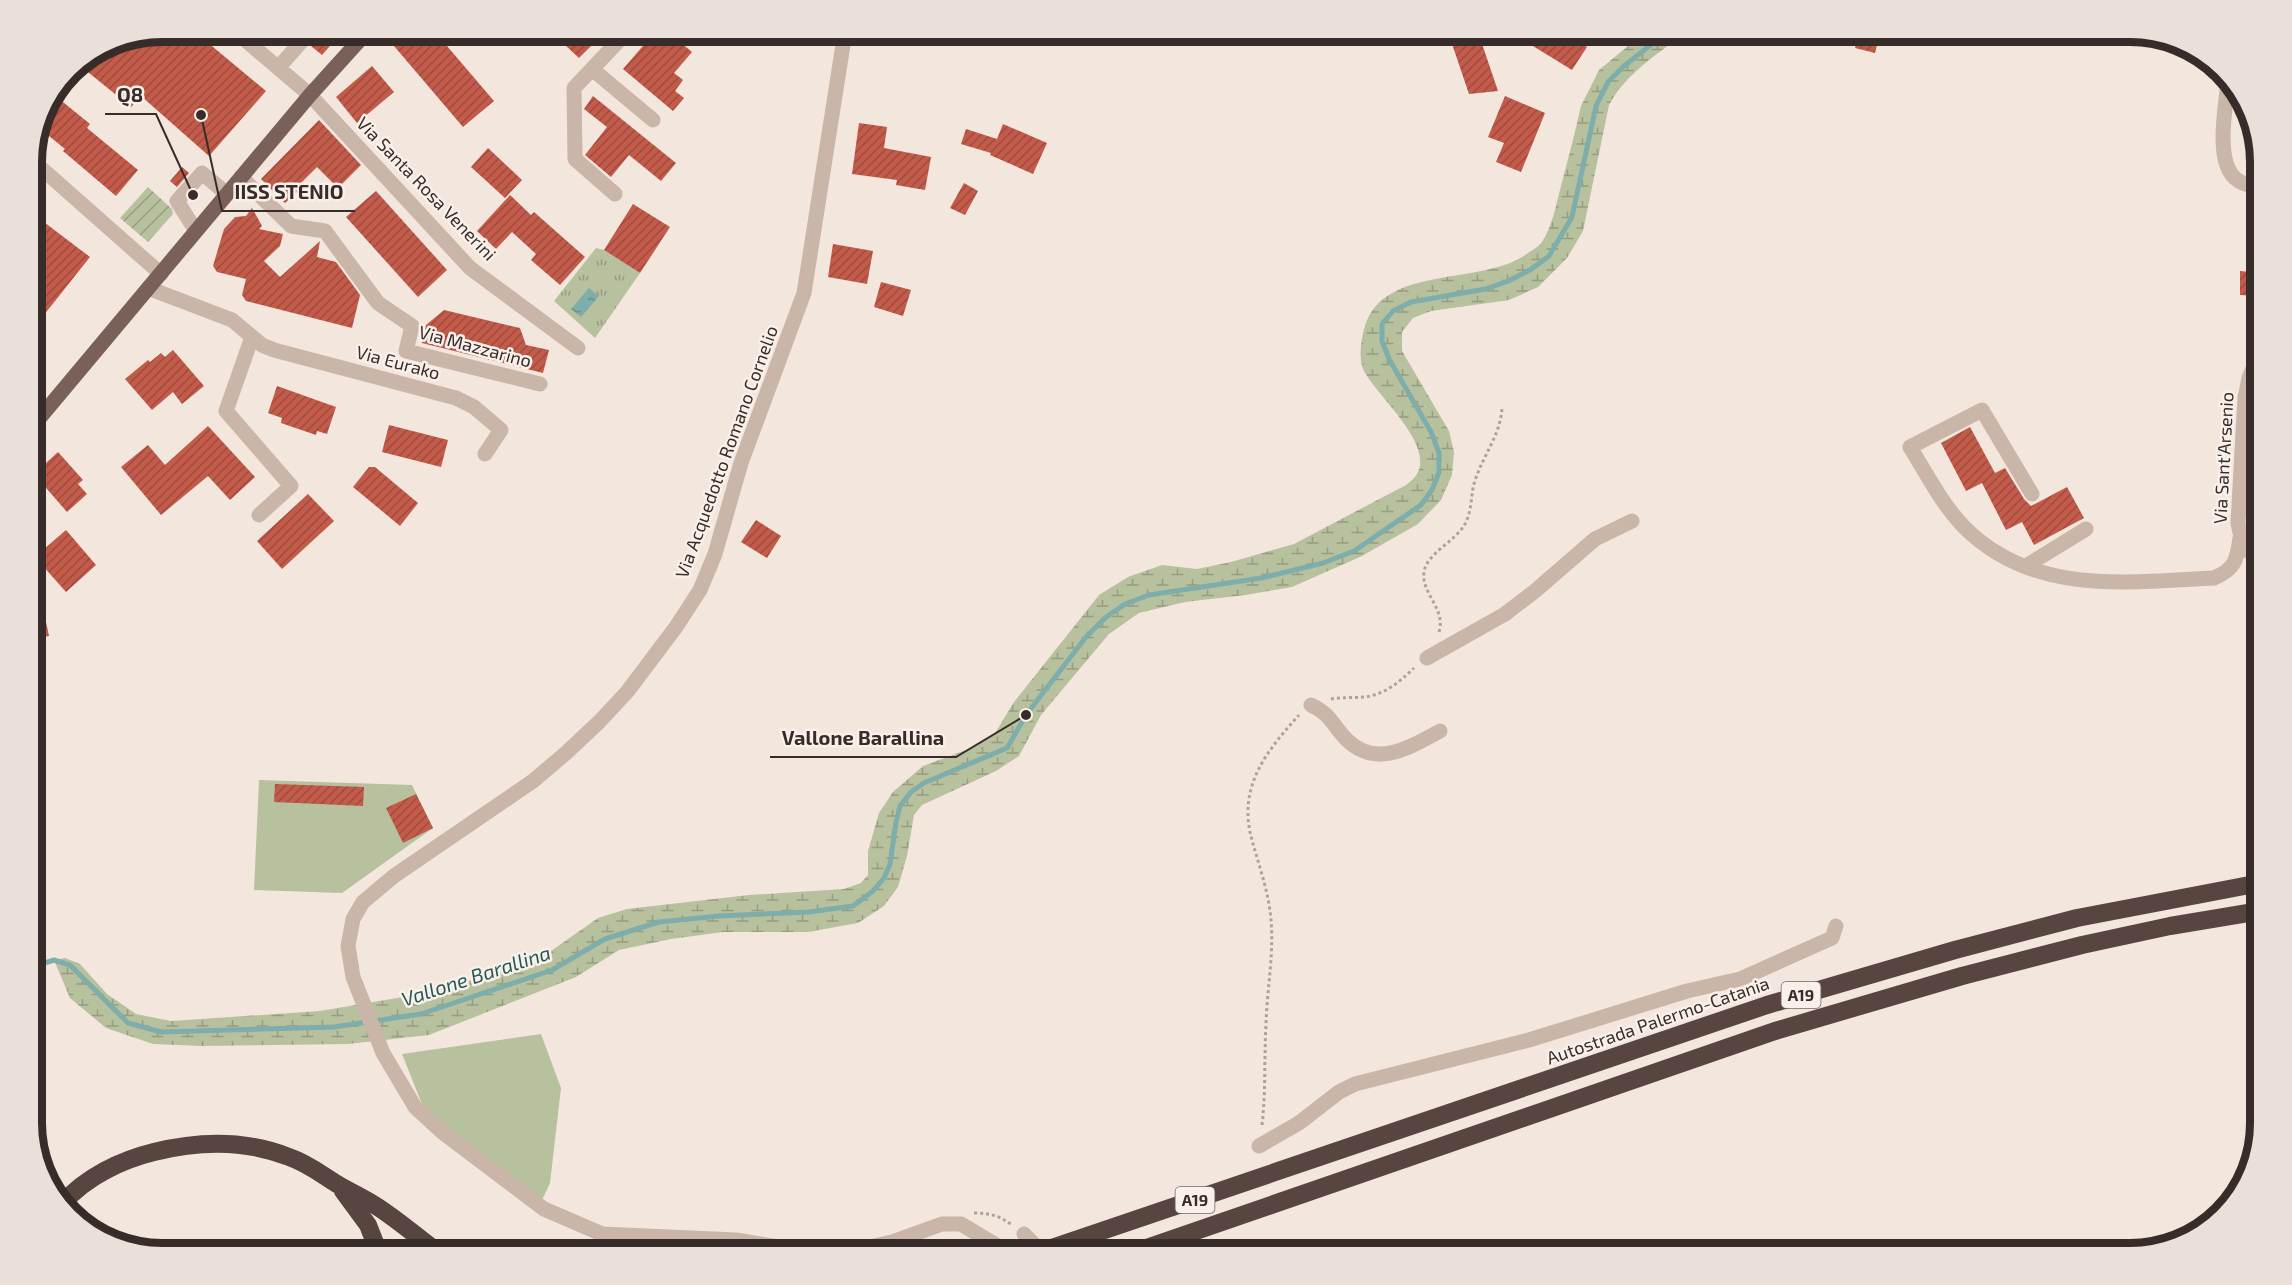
<svg xmlns="http://www.w3.org/2000/svg" width="2292" height="1285" font-family="'Exo 2',sans-serif">
<style>
.grass{fill:url(#grass-tufts)}
.wetland{fill:url(#wetland-marsh)}
.garden{fill:url(#garden-furrows)}
.pitch{fill:#b8c19d}
.water{fill:url(#water-ripples)}
.lines{fill:none;stroke-linecap:round;stroke-linejoin:round}
.stream{stroke:#7daeab;stroke-width:5}
.building{fill:url(#building-hatch)}
.path{stroke:#b69f93;stroke-width:3;stroke-dasharray:3 3;stroke-linecap:butt}
.minor{stroke:#cab5a9;stroke-width:15}
.major{stroke:#79615a;stroke-width:15}
.highway{stroke:#584540;stroke-width:18}
.labels{text-anchor:middle;stroke-width:5;stroke-linejoin:round;paint-order:stroke}
.shield{fill:#f9f0e9;stroke:#716763;stroke-width:1.5}
.shield-label{font-size:16px;font-weight:bold;fill:#372c29}
.street-label{font-size:18px;fill:#372c29;stroke:#f9f0e9}
.water-label{font-size:20px;font-style:italic;fill:#1f5856;stroke:#f9f0e9}
.rim{fill:none;stroke:#372c29;stroke-width:8}
.leader{fill:none;stroke:#372c29;stroke-width:2}
.callout-dot{fill:#372c29;stroke:#f9f0e9;stroke-width:2}
.callout-label{font-size:20px;text-anchor:middle;font-weight:bold;fill:#372c29;stroke:#f9f0e9;stroke-width:5;stroke-linejoin:round;paint-order:stroke}
</style>
<defs>
<pattern id="grass-tufts" width="24" height="20" patternUnits="userSpaceOnUse" patternTransform="scale(1.5)"><rect width="24" height="20" fill="#b8c19d"/><path d="M3 7l-1-3M5 7V3M7 7l1-3M15 17l-1-3M17 17v-4M19 17l1-3" fill="none" stroke="#969d80"/></pattern>
<pattern id="wetland-marsh" width="20" height="14" patternUnits="userSpaceOnUse" patternTransform="scale(1.5)"><rect width="20" height="14" fill="#b8c19d"/><path d="M1 5h8M5 5V1M11 12h8M15 12V8" fill="none" stroke="#969d80"/></pattern>
<pattern id="garden-furrows" width="10" height="10" patternUnits="userSpaceOnUse" patternTransform="scale(1.5)"><rect width="10" height="10" fill="#b8c19d"/><path d="M-1 1l2-2M0 10L10 0M9 11l2-2" fill="none" stroke="#969d80"/></pattern>
<pattern id="water-ripples" width="26" height="14" patternUnits="userSpaceOnUse" patternTransform="scale(1.5)"><rect width="26" height="14" fill="#7daeab"/><path d="M2 4q2-2 4 0t4 0M15 11q2-2 4 0t4 0" fill="none" stroke="#678e8b"/></pattern>
<pattern id="building-hatch" width="6" height="6" patternUnits="userSpaceOnUse" patternTransform="scale(1.5)"><rect width="6" height="6" fill="#c35b4a"/><path d="M-1 1l2-2M0 6l6-6M5 7l2-2" fill="none" stroke="#9f4b3e"/></pattern>
</defs>
<rect width="100%" height="100%" fill="#f2e6dd"/>
<!-- grass -->
<path class="grass" d="M596 248 604 250 640 273 595 338 554 301Z"/>
<!-- wetland -->
<path class="wetland" d="M1645 32H1686C1658 54 1626 73 1609 105L1583 231 1567 258 1538 287 1509 300 1431 311 1413 318 1402 332V351L1449 431 1454 452 1452 475 1441 500 1418 524 1362 556 1292 587 1245 595 1185 602 1139 613 1109 634 1041 715 1019 756 996 771 922 805 914 815 907 856 898 887 884 906 858 923 808 932H723L671 939 619 950 576 977 429 1035 348 1044 202 1046 153 1044 106 1028 70 998 54 960 65 958 80 964 107 994 136 1014 171 1021 320 1011 397 998 496 974 551 951 598 918 627 909 749 895 844 889 861 883 868 875V851L879 813 893 792 923 766 974 747 994 735 1014 702 1099 595 1128 577 1162 565 1197 569 1231 562 1294 544 1406 485C1410 482 1416 477 1418 472 1432 442 1377 396 1364 371 1358 359 1361 339 1365 326 1385 263 1483 287 1528 253 1533 250 1539 246 1542 242 1553 225 1556 204 1561 186 1568 159 1575 133 1581 106L1599 70Z"/>
<!-- garden -->
<path class="garden" d="M148 187 172 209 173 214 148 242 120 218Z"/>
<!-- pitch -->
<path class="pitch" d="M259 780 412 785 433 828 342 893 254 890Z
M541 1034 561 1088 550 1183 542 1200 454 1135 422 1104 402 1054Z"/>
<!-- water -->
<path class="water" d="M589 288 599 296 581 317 571 309Z"/>
<g class="lines">
<!-- stream -->
<path class="stream" d="M32 970 38 965 54 960 70 965 128 1023 161 1032 334 1027 421 1014 552 970 605 939 659 922 719 916 809 912 853 906 873 891 884 878 890 864 896 822 900 806 911 792 924 783 1007 748 1026 715 1086 637 1105 618 1125 604 1149 595 1261 578 1323 563 1354 551 1421 505 1432 490 1439 472V453L1431 432 1389 359 1382 341V324L1393 311 1411 302 1486 289 1508 281 1530 270 1549 256 1572 217 1596 106 1608 82 1624 66 1667 32"/>
</g>
<!-- building -->
<path class="building" d="M162 32H195L266 91 209 156 141 96 131 107 78 64 107 45 111 48 118 40Z
M319 32H327L336 39 322 55 311 46 318 38Z
M411 32H435L494 101 463 127 394 46Z
M551 32H605L579 58Z
M655 32H668L692 52 674 73 683 80 675 91 684 98 673 111 623 69Z
M1448 32H1478L1498 91 1469 94Z
M1510 32H1553L1566 40 1569 34 1587 47 1572 70Z
M1860 32 1879 37 1875 53 1855 48Z
M372 66 394 92 357 123 336 97Z
M53 94 90 124 87 128 138 170 116 196 63 151 65 149 38 127 42 112Z
M593 96 676 163 661 181 629 155 611 177 585 155 607 127 584 109Z
M1505 96 1545 113 1521 172 1496 162 1504 143 1488 137Z
M319 120 361 165 338 188 317 167 297 187 300 189 285 203 261 179Z
M859 123 887 127 884 148 931 157 925 190 896 185 897 180 852 174Z
M1003 124 1047 143 1033 174 990 155 991 153 961 144 966 129 997 139Z
M488 148 522 180 505 198 471 167Z
M182 167 189 173 177 187 170 181Z
M964 183 978 191 965 215 950 208Z
M376 191 447 270 418 297 346 217Z
M510 195 531 215 534 212 585 257 560 285 531 260 536 254 512 232 496 249 477 231Z
M633 204 670 227 640 273 604 250Z
M252 208 262 226 259 229 283 234 280 246 264 261 280 277 320 241 317 257 336 262 360 295 352 328 246 301 242 295 246 279 217 272 213 266 224 229 235 217 246 216Z
M32 213 90 257 32 330Z
M833 244 873 251 867 284 828 277Z
M2240 271 2260 273V296L2240 295Z
M881 282 911 290 903 316 874 307Z
M444 310 520 328 526 345 549 350 543 373 422 343 426 325Z
M173 350 204 386 182 404 173 392 152 410 125 379 148 360 150 362 161 353 165 357Z
M277 386 336 407 327 434 317 431 316 435 281 423 282 418 268 413Z
M389 425 448 440 441 467 382 452Z
M208 426 255 477 230 500 208 476 161 515 121 467 148 445 165 465Z
M1970 427 1995 473 2005 468 2024 499 2031 506 2067 487 2084 518 2034 545 2022 522 2006 530 1982 483 1966 491 1941 443Z
M58 452 83 480 78 484 87 494 67 512 34 474Z
M369 467H375L418 503 400 526 353 487Z
M308 494 334 521 282 569 257 541Z
M756 520 781 536 767 558 741 542Z
M66 530 96 565 66 592 35 557Z
M38 584 49 636 32 639V585Z
M275 784 364 787 363 806 274 802Z
M416 794 433 828 403 843 386 808Z"/>
<g class="lines">
<!-- path -->
<path class="path" d="M1439 632C1446 608 1421 594 1424 572 1426 554 1456 541 1465 524 1471 513 1471 500 1473 488 1479 460 1502 435 1502 406
M1331 699C1342 697 1354 698 1365 697 1386 694 1399 682 1414 668
M1262 1125C1266 1091 1264 1058 1266 1024 1267 990 1274 954 1271 920 1269 893 1259 866 1252 840 1237 787 1266 752 1299 715
M974 1213C990 1213 1000 1216 1012 1225"/>
<!-- minor -->
<path class="minor" d="M236 32 310 95 470 268 578 348
M345 32 357 42
M278 68 310 32
M592 69 653 120
M2228 80C2226 113 2207 190 2260 185
M32 160 161 274
M241 177 291 226 325 231 378 303 412 326 406 351 540 384
M615 194 575 159 574 88 627 32
M196 231 177 201 202 173 227 194
M148 288 232 320 262 345 274 350 456 398 474 407 501 430 485 454
M252 337 226 411 291 486 259 515
M2260 352 2249 378 2245 398 2238 523C2241 541 2245 551 2260 561
M2032 494 1982 410 1910 447C1926 473 1942 504 1964 527 2033 596 2126 582 2214 578 2235 569 2237 560 2240 538
M2026 566 2086 529
M1427 658 1505 614 1535 591 1595 539 1632 521
M1311 705C1332 715 1332 725 1347 740 1377 769 1410 747 1440 731
M1259 1146 1299 1123 1339 1092 1355 1084 1529 1040 1687 991 1740 979 1832 938 1836 926
M1024 1234 1043 1253
M816 1253 736 1240 602 1234 544 1209 442 1132 415 1107 383 1053 353 977 348 946 353 919 363 902 394 876 533 781 566 753 599 722 627 692 676 627 700 590 715 554 741 463 804 293 845 32
M824 1253 855 1250 892 1242 942 1224H961L996 1245 1001 1253"/>
<!-- major -->
<path class="major" d="M32 427 310 95 367 32"/>
<!-- highway -->
<path class="highway" d="M343 1191 368 1225 379 1253
M63 1203C86 1177 121 1160 154 1152 198 1141 246 1140 289 1157 307 1163 321 1174 337 1184 349 1191 361 1197 373 1204 396 1218 417 1237 439 1253
M1037 1253 1767 1005 1955 950 2077 918 2260 883
M1132 1253 1775 1031 1962 976 2082 945 2170 926 2260 911"/>
</g>
<g class="labels">
<!-- shield labels -->
<g class="shield">
<rect x="1781.5" y="982" width="39" height="26" rx="4.5"/>
<rect x="1175.5" y="1187" width="39" height="26" rx="4.5"/>
</g>
<g class="shield-label">
<text x="1801" y="1001">A19</text>
<text x="1195" y="1206">A19</text>
</g>
<!-- street labels -->
<g class="street-label">
<text transform="translate(426 189) rotate(46)" y="6">Via Santa Rosa Venerini</text>
<text transform="translate(475 347) rotate(15)" y="6">Via Mazzarino</text>
<text transform="translate(398 363) rotate(15)" y="6">Via Eurako</text>
<text transform="translate(727 452) rotate(-70)" y="6">Via Acquedotto Romano Cornelio</text>
<text transform="translate(2224 458) rotate(-87)" y="6">Via Sant'Arsenio</text>
<text transform="translate(1658 1021) rotate(-19)" y="6">Autostrada Palermo-Catania</text>
</g>
<!-- water labels -->
<g class="water-label">
<text transform="translate(476 976) rotate(-18)" y="7">Vallone Barallina</text>
</g>
</g>
<!-- crop -->
<path d="M0 0H2292V1285H0ZM162 42H2130A120 120 0 0 1 2250 162V1123A120 120 0 0 1 2130 1243H162A120 120 0 0 1 42 1123V162A120 120 0 0 1 162 42Z" fill="#e9e0da" fill-rule="evenodd"/>
<path class="rim" d="M162 42H2130A120 120 0 0 1 2250 162V1123A120 120 0 0 1 2130 1243H162A120 120 0 0 1 42 1123V162A120 120 0 0 1 162 42Z"/>
<!-- callouts -->
<path class="leader" d="M193 195L156 114H105M201 115L222 211H355M1026 715L956 757H770"/>
<g class="callout-dot">
<circle cx="193" cy="195" r="6"/>
<circle cx="201" cy="115" r="6"/>
<circle cx="1026" cy="715" r="6"/>
</g>
<g class="callout-label">
<text x="130" y="102">Q8</text>
<text x="289" y="199">IISS STENIO</text>
<text x="863" y="745">Vallone Barallina</text>
</g>
</svg>
